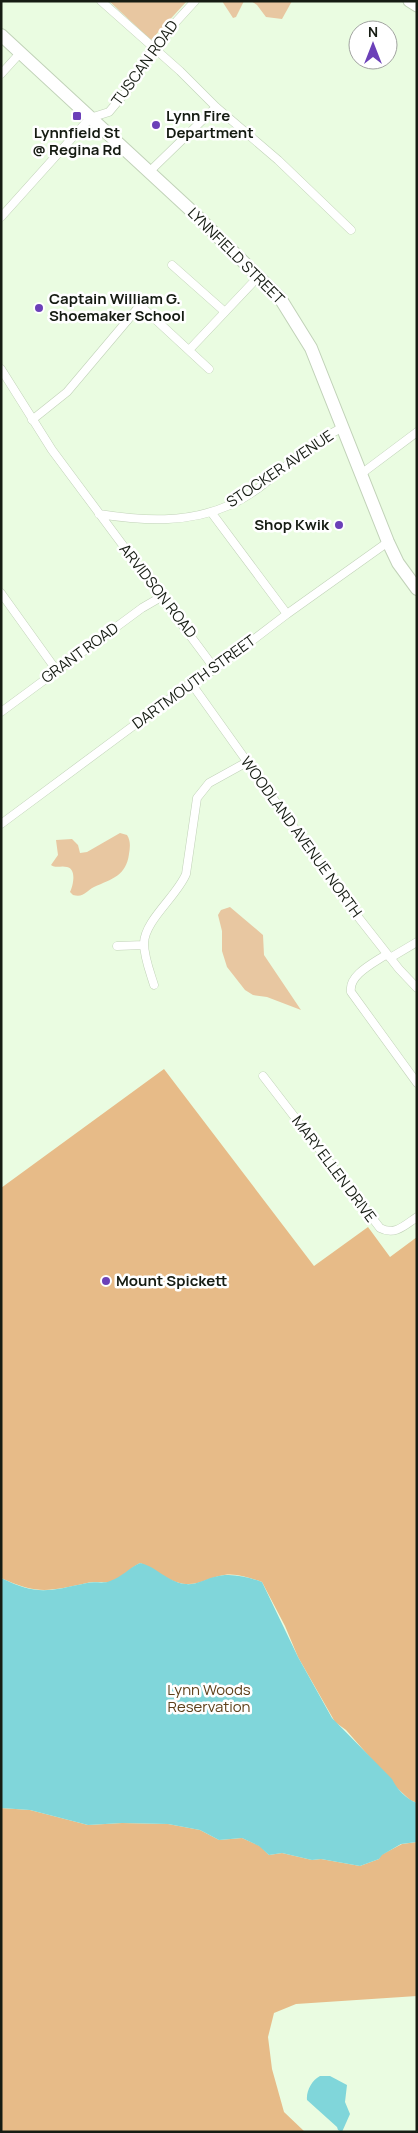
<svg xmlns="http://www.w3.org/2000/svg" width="418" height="2133" font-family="Manrope,sans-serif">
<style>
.green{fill:#e8c7a1}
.forest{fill:#e7bb88}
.water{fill:#80d6da}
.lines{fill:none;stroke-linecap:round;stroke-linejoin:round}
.street-casing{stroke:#c1d2b8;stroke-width:9}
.secondary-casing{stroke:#c1d2b8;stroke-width:13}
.primary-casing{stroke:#c1d2b8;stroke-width:14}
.street{stroke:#fff;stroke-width:8}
.secondary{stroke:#fff;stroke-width:11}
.primary{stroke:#fff;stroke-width:12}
.poi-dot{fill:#6b40b8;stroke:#fff;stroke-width:2}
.labels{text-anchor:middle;stroke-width:5;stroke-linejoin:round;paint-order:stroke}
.street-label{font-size:15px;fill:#161c13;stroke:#fff}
.poi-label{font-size:15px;font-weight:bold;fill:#161c13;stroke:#fff;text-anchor:start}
.park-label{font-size:15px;fill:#5e401a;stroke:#fff}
</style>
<rect width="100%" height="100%" fill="#eafce1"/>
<!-- green -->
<path class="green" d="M109 1H187L151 40Z
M222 1H244L236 17 233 18Z
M251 1H292L282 19 266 17 257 5Z
M120 833 127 835C131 841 130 848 129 854 126 876 112 879 94 887 86 891 84 898 73 895L70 892C73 886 77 869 67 867 60 865 57 869 51 865L58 855 56 840 72 839 78 845 80 853 87 852Z
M230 907 263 935 264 955 301 1010 267 997 253 995 245 990 227 967 222 951V931L218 915 221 910Z"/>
<!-- forest -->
<path class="forest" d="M164 1069 314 1266 368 1227 390 1257 417 1237V1803L410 1800 396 1787 346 1730 335 1722 298 1657 285 1626 262 1582C250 1578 237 1573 224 1575 210 1577 200 1585 186 1584 169 1583 155 1569 140 1563 129 1568 122 1579 110 1582 103 1583 94 1581 87 1583 49 1591 38 1595 1 1578V1188Z
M1 1808 30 1810 88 1825 122 1823 168 1824 200 1830 219 1840 242 1838 260 1846 269 1855 282 1853 312 1860 321 1859 360 1866 379 1859 381 1855 402 1844 417 1842V1996L296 2004 274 2013 268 2037 272 2069 284 2112 305 2132H1Z"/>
<!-- water -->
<path class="water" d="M140 1563C156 1566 167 1582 185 1584 197 1585 203 1580 214 1577 230 1572 248 1577 262 1582L298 1657 332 1718 392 1779C397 1789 406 1799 417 1803V1842L401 1844 382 1855 379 1859 360 1866 321 1859 312 1860 282 1853 269 1855 259 1846 242 1838 219 1840 200 1830 168 1824 122 1823 88 1825 30 1810 1 1808V1578C38 1596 48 1591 87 1583 94 1581 104 1584 110 1581 122 1577 129 1568 140 1563Z
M320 2076H330L347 2085 345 2102 350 2114 342 2132 338 2130 337 2127 307 2100C306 2091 312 2080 320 2076Z"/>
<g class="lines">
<defs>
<path id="street" d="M101 1 180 71 216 107 278 160 351 230
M1 74 20 53
M149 172 216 107
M1 217 90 118 109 112 129 88 153 47 195 1
M172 265 225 312
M190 349 259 276
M1 369 52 450 215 669
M32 420 67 392 137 309 143 308 209 369
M361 474 417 432
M211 512 287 614
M99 514C143 521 187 524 230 505 262 491 287 462 316 442 325 437 334 432 343 427
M1 593 57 671
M191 683 355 913 399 969 417 988
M1 712 142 608 161 597
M1 824 191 683 215 669 287 614 388 542
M117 946 144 945
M387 954C374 963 348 975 351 992L417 1083
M390 958 417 942
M154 985C150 972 144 957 144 943 145 920 177 896 186 874L197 798 209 783 247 762
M263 1076 380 1228C395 1236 405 1225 417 1217"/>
<path id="secondary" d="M409 1 417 6"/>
<path id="primary" d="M1 35 197 216 280 298 311 348 388 542 398 563 417 589"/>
</defs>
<!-- street casing -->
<use href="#street" class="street-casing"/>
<!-- secondary casing -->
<use href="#secondary" class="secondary-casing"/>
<!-- primary casing -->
<use href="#primary" class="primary-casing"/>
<!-- street -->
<use href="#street" class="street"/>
<!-- secondary -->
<use href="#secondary" class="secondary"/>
<!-- primary -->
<use href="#primary" class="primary"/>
</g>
<!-- markers -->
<g class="poi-dot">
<rect x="72" y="111" width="10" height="10" rx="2.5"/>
<circle cx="156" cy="125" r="5"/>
<circle cx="39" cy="308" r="5"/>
<circle cx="339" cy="525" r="5"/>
<circle cx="106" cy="1281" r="5"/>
</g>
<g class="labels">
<!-- street labels -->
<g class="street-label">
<text transform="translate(145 63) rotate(-54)" y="5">TUSCAN ROAD</text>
<text transform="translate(236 256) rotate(45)" y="5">LYNNFIELD STREET</text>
<text transform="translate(280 469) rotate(-34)" y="5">STOCKER AVENUE</text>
<text transform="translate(158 591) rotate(52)" y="5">ARVIDSON ROAD</text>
<text transform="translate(80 653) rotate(-36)" y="5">GRANT ROAD</text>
<text transform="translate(194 682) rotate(-36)" y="5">DARTMOUTH STREET</text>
<text transform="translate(301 837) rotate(54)" y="5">WOODLAND AVENUE NORTH</text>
<text transform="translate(334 1169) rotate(53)" y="5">MARY ELLEN DRIVE</text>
</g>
<!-- poi labels -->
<g class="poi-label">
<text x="166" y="121">Lynn Fire<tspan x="166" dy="17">Department</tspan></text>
<text x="77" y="138" text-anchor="middle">Lynnfield St<tspan x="77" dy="17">@ Regina Rd</tspan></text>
<text x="49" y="304">Captain William G.<tspan x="49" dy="17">Shoemaker School</tspan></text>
<text x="329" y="530" text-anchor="end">Shop Kwik</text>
<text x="116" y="1286">Mount Spickett</text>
</g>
<!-- park labels -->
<g class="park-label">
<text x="209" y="1695">Lynn Woods<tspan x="209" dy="17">Reservation</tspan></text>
</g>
</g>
<!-- border -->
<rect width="418" height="2133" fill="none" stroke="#161c13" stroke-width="5"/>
<!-- north arrow -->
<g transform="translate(373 45)"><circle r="24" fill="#ffffff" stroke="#a2a4a1"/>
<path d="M0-4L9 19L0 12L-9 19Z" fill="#6b40b8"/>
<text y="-8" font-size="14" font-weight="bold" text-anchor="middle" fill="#161c13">N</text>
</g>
</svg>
